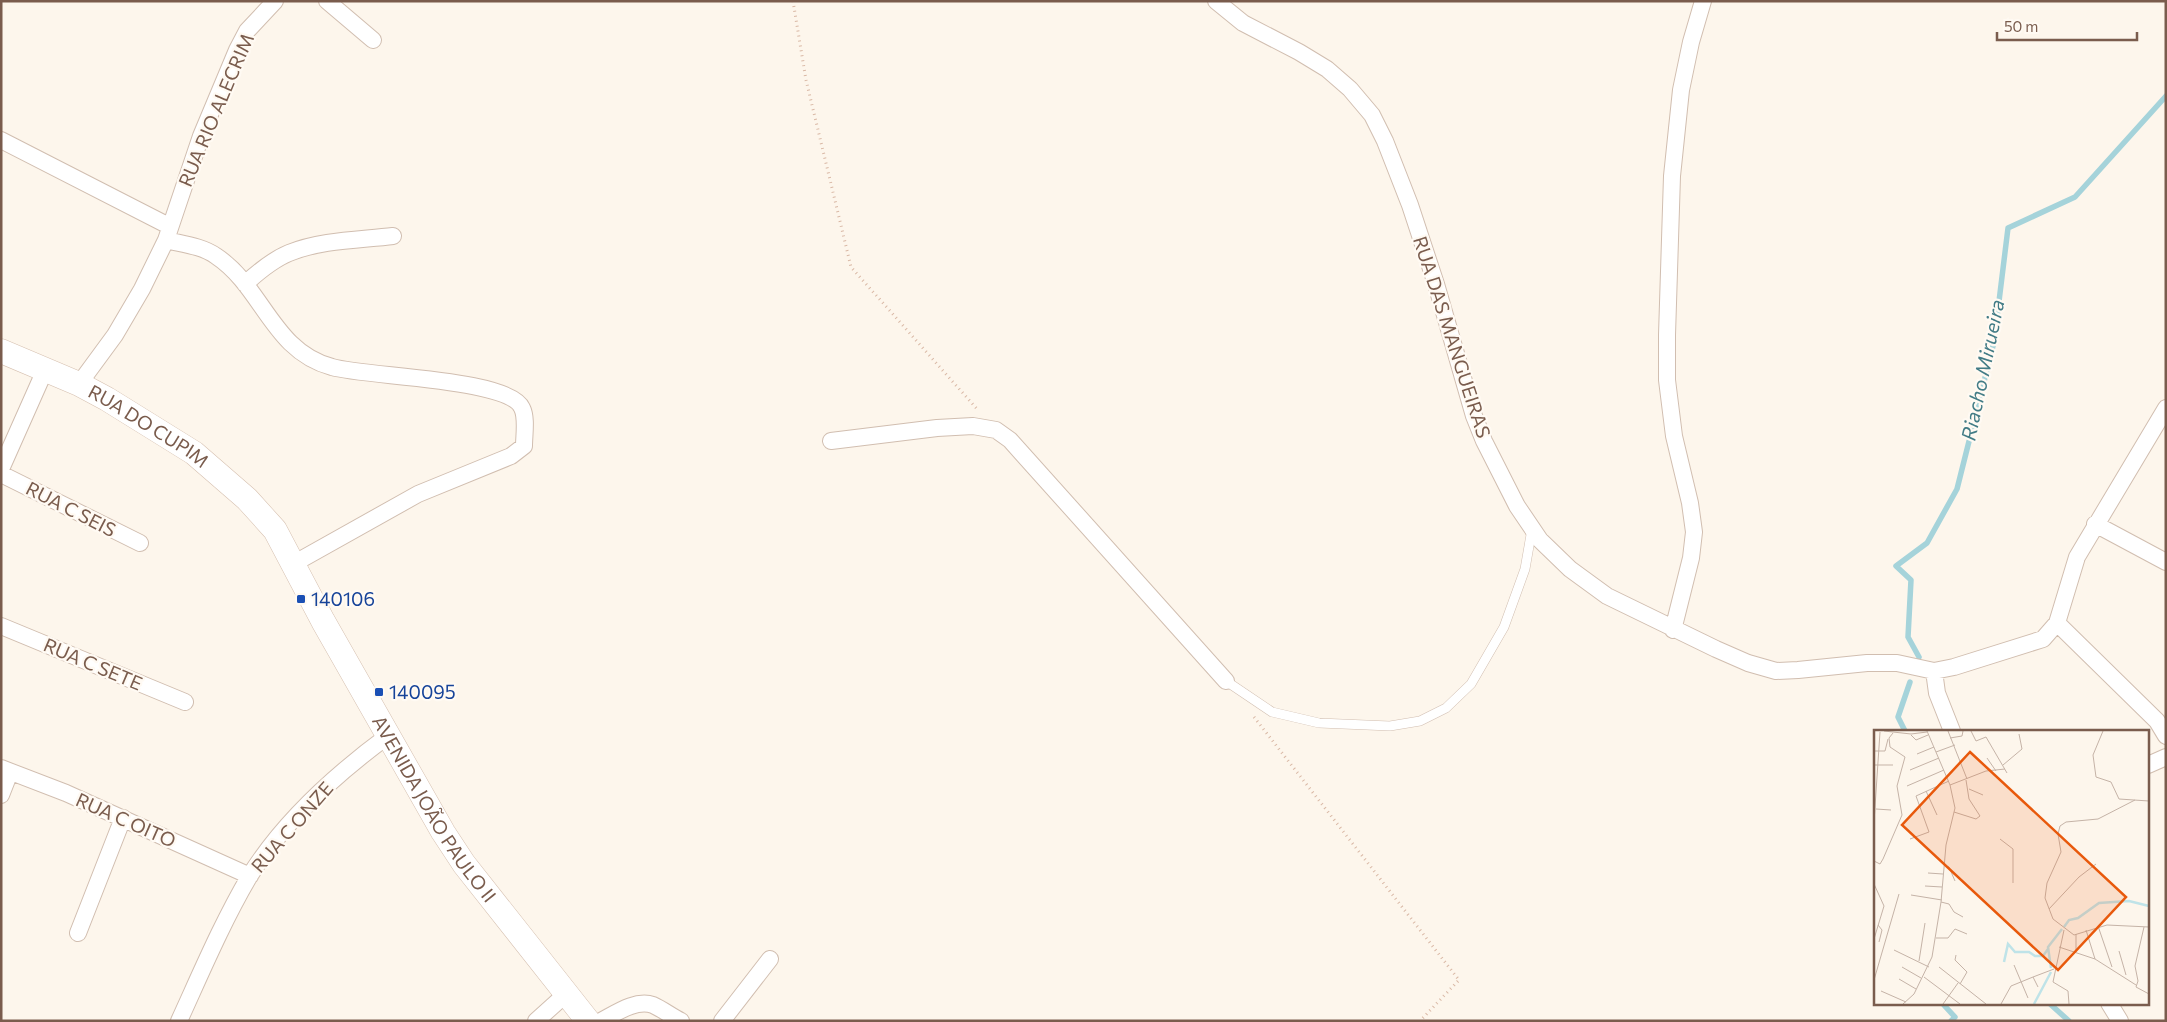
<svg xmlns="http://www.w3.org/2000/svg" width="2167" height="1022" font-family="Commissioner,sans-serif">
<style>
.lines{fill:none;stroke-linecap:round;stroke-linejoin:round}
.stream{stroke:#a5d3da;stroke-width:5.5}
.lane-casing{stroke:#d1beb0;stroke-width:10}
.street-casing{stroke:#d1beb0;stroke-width:18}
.secondary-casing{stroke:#d6c0b0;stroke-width:25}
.path{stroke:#d9b8a5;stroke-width:3;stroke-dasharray:1 4;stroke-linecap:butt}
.lane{stroke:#fff;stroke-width:9}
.street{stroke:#fff;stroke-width:16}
.secondary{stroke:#fff;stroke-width:24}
.transit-dot{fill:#1a4fb4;stroke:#fffaf3;stroke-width:2}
.labels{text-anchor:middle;stroke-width:4.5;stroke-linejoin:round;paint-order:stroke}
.street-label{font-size:19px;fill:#7a5c4d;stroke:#fffaf3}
.transit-label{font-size:19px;fill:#164399;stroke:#fffaf3;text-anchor:start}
.water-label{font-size:20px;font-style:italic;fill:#437c86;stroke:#fffaf3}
.inset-river{fill:none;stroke:#bfe3e8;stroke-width:2.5}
.inset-road{fill:none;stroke:#c5b3a7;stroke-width:1}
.view{fill:#e8590c;fill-opacity:0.15;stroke:#e8590c;stroke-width:2.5}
.inset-edge{fill:none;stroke:#7a5c4d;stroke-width:2.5}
</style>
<rect width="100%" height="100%" fill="#fdf6ec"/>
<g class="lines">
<!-- stream -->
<path class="stream" d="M1919 657 1908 637 1911 580 1896 566 1927 543 1957 489 1994 342 2008 228 2075 197 2166 96
M1905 731 1898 717 1910 682
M1942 1003 1955 1017 1951 1021
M2049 1003 2069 1021"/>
<defs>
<path id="lane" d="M1226 681 1272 712 1319 723 1390 726 1420 721 1446 708 1471 684 1504 627 1525 569 1532 529"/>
<path id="street" d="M327 1 373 40
M1216 1 1243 23 1299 52 1327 69 1350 89 1372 115 1385 141 1410 205 1436 284 1474 416 1484 441 1517 506 1540 540 1570 569 1607 596 1716 649 1748 663 1776 671 1798 670 1867 663H1897L1934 671 1954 667 2043 639 2057 623 2077 557 2166 408
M1 140 169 226
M166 240C182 244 202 246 216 256 263 287 272 351 332 367 365 377 509 378 522 408 527 418 524 435 524 446L511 456 418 494 293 564
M245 284C258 272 272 260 289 253 321 240 360 240 393 236
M79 384 115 335 142 289 166 240 201 136 237 50 247 31 275 1
M831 441 937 428 973 426 996 430 1010 440 1226 681
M1 469 45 370
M1 474 140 543
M2095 524 2166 562
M2057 623 2157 721 2166 736
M1 626 185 702
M1673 630 1691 558 1694 532 1690 503 1674 436 1667 380V335L1672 176 1681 90 1691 42 1703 1
M1934 671 1937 693 1952 731
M2148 765 2166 757
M1 768 66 793 250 876
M1 795 10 772
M78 933 123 818
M2109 1003 2120 1021
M179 1021C201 973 222 923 249 877 284 820 336 774 389 735
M536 1021 566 994
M601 1021C616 1013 636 999 653 1005 662 1009 671 1016 681 1021
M722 1021 770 959"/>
<g id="secondary">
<path id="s1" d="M1 351 79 384 107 399 194 453 247 499 275 530 323 621 443 832 464 864 588 1021"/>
</g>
</defs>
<!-- lane casing -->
<use href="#lane" class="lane-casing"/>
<!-- street casing -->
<use href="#street" class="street-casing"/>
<!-- secondary casing -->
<use href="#secondary" class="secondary-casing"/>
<!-- path -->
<path class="path" d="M793 1 806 80 851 267 977 409
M1254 717 1459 980 1420 1021"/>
<!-- lane -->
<use href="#lane" class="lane"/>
<!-- street -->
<use href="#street" class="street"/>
<!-- secondary -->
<use href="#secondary" class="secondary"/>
</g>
<!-- markers -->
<g class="transit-dot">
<rect x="296" y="594" width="10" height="10" rx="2.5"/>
<rect x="374" y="687" width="10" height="10" rx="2.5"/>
</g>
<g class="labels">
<!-- street labels -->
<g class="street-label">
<text transform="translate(216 110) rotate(-67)" y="7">RUA RIO ALECRIM</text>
<text transform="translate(1452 337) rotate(72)" y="7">RUA DAS MANGUEIRAS</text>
<text dy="7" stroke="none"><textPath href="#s1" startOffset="166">RUA DO CUPIM</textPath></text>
<text transform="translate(71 509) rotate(27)" y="7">RUA C SEIS</text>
<text transform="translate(93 664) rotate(23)" y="7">RUA C SETE</text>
<text dy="7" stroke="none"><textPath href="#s1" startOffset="652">AVENIDA JOÃO PAULO II</textPath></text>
<text transform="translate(126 820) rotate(24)" y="7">RUA C OITO</text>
<text transform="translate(292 827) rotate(-49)" y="7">RUA C ONZE</text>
</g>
<!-- transit labels -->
<g class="transit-label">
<text x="311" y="606">140106</text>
<text x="389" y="699">140095</text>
</g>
<!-- water labels -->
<g class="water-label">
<text transform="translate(1983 370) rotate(-78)" y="7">Riacho Mirueira</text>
</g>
</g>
<!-- overview -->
<g transform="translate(1874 730)">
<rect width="275" height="275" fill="#fdf6ec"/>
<path class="inset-river" d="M190 197 195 190 204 188 225 173 255 171 275 176M130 232 134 214 141 222H155L161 226H169L174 219M177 238 174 217 188 199M160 274 177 242"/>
<path class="inset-road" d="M10 1 37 4 53 2M74 1 93 49M97 1 102 11 112 7 133 43M229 1 219 25 222 47 237 52 245 69 275 71M37 5 42 10 54 5M76 8 88 6 89 1M0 21H11L14 9M62 22 81 15M43 24 60 17M113 28 122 41M0 35H19M129 35 148 19 145 4M36 40 65 28M76 55 112 41 131 39M33 56 70 40M95 59 109 65M52 61 63 85M261 70 224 89 192 92 186 96 184 104 187 122 173 153 171 168 179 189 200 205 233 195 275 197M2 79 17 80M80 82 102 89 106 86 95 69 92 50M0 92 6 2M36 109 55 102 42 66 75 51M126 109 139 119V153M0 131 6 134 9 129 28 85 23 56 31 27 16 17 15 8 19 3M70 135 75 137 81 151M54 143 69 144M0 154 10 176 0 209M51 156 68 157M37 165 68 170M67 172 75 174 80 182 89 187M175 179 205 147 222 134M4 195 8 200 5 212M224 196 238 237M270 197 261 236 264 251 262 257 275 264M190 200 179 252 194 261 195 274M212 200 221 229M62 208H74L81 199 93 204M185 217 221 229 262 255M20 220 55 237M245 221 252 245M202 222V204M82 225 81 230 93 242 86 254M45 231 51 193M140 235 154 268M28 237 47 248M65 237 112 274M50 247 86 274M159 247 180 239M25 249 42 259M0 250 25 164M7 261 32 272M29 274 40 264 58 227 67 172 72 115 81 78 76 55 53 1M69 274 84 253M127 274 137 256 159 247 164 257"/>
<path class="view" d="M96 22 252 167 184 240 28 95Z"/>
<rect width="275" height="275" class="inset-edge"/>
</g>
<!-- border -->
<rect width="2167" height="1022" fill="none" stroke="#7a5c4d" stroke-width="5"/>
<!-- scale -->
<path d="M1997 32v8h140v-8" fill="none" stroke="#7a5c4d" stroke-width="2.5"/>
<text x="2004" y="32" font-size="15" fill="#7a5c4d" stroke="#fffaf3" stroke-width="4" paint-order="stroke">50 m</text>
</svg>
